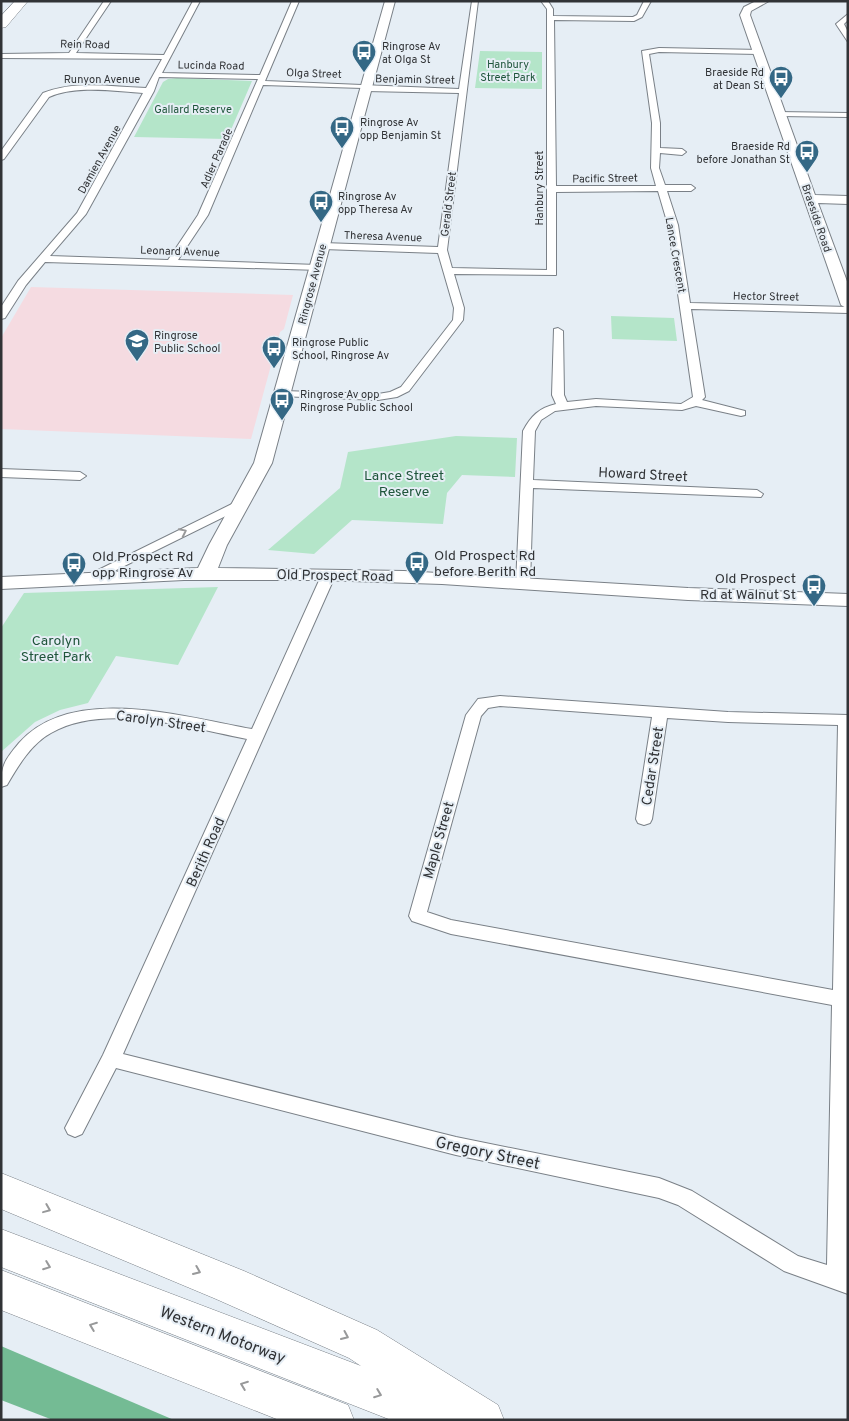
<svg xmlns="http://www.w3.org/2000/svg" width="849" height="1421" font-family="Overpass,sans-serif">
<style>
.education{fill:#f5dbe1}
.green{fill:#b4e5c9}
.forest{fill:#74bb94}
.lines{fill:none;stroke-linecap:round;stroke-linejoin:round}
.street-casing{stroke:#7a8087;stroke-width:2}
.secondary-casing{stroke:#7a8087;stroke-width:2}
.highway-casing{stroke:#7a8087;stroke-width:1}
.street{fill:#fff;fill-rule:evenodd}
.secondary{fill:#fff;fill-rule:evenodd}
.highway{fill:#fff;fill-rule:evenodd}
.oneway{stroke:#98999a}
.labels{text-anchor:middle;stroke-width:4;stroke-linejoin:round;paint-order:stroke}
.far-street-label{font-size:11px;fill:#313336;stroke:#e6eef5}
.far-poi-label{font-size:11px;fill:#313336;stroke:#e6eef5;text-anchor:start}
.far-park-label{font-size:11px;fill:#1f553b;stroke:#e6eef5}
.street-label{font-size:14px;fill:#313336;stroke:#e6eef5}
.park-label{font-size:14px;fill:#1f553b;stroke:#e6eef5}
.poi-label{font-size:14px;fill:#313336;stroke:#e6eef5;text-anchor:start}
.near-street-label{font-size:16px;fill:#313336;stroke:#e6eef5}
</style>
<rect width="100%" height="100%" fill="#e6eef5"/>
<!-- education -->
<path class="education" d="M31 287 293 295 284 329 280 332 251 439 1 429V338Z"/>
<!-- green -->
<path class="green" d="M480 51 542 52V89L475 88Z
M177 78 252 81 227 139 134 137 163 82 168 79Z
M611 316 674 318 677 341 612 339Z
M456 436 517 438 515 477 462 475 447 493 443 524 352 520 314 554 268 550 340 488 348 452Z
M218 587 178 665 116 656 88 703 60 710 35 722 1 752V628L24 593Z"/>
<!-- forest -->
<path class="forest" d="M1 1346 174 1420H53L1 1400Z"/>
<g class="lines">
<defs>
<path id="street" d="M104 1H111L76 53 164 55 193 1H200L162 73 260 75 292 1H299L265 81 459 89 472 1H478L447 250 452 268 547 270V9L541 1H548L553 9V16L633 17 637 15 644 1H651L642 17 634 21 554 20 556 186H656L651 168 652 123 642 51 659 48 761 50 762 52 758 54 659 52 649 54 660 123V148L682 149 686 152 682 155 660 153 659 168 665 185H691L695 188 691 191H667L678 225 690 303 848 307V313L691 309 705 397 702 400 745 411V415L741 416 696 406 682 410 596 406 555 411 541 420 535 431 533 480 757 490 763 494 761 497 533 488 530 584 523 588 516 584 523 431C531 416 539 408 556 404L552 395 554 329 558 328 563 331 564 395 567 402 596 399 681 404 693 397 668 225 658 191 556 192V275L454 274 464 308 463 320 409 391 397 397 378 400 279 396 277 394 283 391 378 394 390 392 401 387 453 320 454 308 438 253 323 249 318 246 323 243 438 247 459 93 366 91 363 88 263 85 208 215 178 260 317 265 320 266V270L45 262 26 285 5 318 1 319V307L18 281 77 213 143 93C114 91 76 85 49 97L4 159 1 160V151L43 93C74 80 113 87 146 88L162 59 1 58V54L69 53ZM159 77 258 79 198 215 168 260 50 256 86 214 154 91Z
M848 14V20L844 24 848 32V42L836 24Z
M777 112 848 113V117L780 116H777Z
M1 469 80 472 86 476 80 480 1 477Z
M240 500 244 501 246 504 244 507 96 580 91 581 84 577Z
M329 570 336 574 123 1054 456 1137 659 1178 692 1191 798 1256 827 1265 832 1005 451 934 412 921 409 916 466 715 478 699 500 696 728 712 848 715V1294L784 1271 678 1205 659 1198 456 1155 116 1068 82 1134 75 1137 68 1134 65 1128 103 1055 247 739C190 728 105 702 51 733 31 744 18 766 7 785L1 787C1 765 5 760 19 743 72 683 184 717 252 729L322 574ZM500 706 652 717 636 819 638 823 644 825 650 823 652 819 667 718 728 722 838 725 833 990 451 920 427 912 481 716 488 708Z"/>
<path id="secondary" d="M385 1H395L272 463 227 545 218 568 404 571 688 588 848 594V606L688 600 442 584 321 580H184L1 589V577L198 568 209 545 254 463Z
M756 1H769L751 11 750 15 815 195 848 196V204L818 203 848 284V309L841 305 740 15 744 7Z"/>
<path id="highway" d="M15 1H28L6 27 1 28V16Z
M1 1173 244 1271 377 1330 498 1405 504 1420H391L1 1267V1229L361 1366 349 1358 216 1299 1 1209Z
M1 1270 348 1405 354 1420H279L1 1310Z"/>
</defs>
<!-- street casing -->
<use href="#street" class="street-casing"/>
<!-- secondary casing -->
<use href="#secondary" class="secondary-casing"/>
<!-- highway casing -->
<use href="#highway" class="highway-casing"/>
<!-- street -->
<use href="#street" class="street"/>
<!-- secondary -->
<use href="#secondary" class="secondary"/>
<!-- highway -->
<use href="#highway" class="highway"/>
</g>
<!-- one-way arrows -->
<defs><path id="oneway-chevron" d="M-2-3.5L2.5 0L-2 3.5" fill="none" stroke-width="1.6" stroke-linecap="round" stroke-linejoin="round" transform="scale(1.25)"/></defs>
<g class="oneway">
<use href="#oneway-chevron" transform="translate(183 532) rotate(-26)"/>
<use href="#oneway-chevron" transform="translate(47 1209) rotate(22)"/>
<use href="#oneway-chevron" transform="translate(47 1266) rotate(21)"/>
<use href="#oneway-chevron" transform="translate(197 1271) rotate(23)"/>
<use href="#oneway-chevron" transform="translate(93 1326) rotate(-159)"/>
<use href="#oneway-chevron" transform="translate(345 1336) rotate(24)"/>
<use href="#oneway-chevron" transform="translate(244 1385) rotate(-159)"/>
<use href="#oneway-chevron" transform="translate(378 1394) rotate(21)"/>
</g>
<!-- icons -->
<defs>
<symbol id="bus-pin" viewBox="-11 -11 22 30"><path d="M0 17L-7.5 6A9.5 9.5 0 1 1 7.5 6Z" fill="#346885" stroke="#e6eef5"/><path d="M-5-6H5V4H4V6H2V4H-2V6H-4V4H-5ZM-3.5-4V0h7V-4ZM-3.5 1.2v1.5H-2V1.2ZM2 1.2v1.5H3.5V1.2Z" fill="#fff"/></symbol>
<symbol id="school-pin" viewBox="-11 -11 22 30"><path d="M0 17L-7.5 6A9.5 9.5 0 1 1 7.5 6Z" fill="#346885" stroke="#e6eef5"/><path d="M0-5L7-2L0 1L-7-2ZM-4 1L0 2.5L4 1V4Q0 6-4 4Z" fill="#fff"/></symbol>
</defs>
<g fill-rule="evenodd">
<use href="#bus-pin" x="350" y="38" width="28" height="38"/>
<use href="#bus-pin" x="767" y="64" width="28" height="38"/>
<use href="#bus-pin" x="328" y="114" width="28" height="38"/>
<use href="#bus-pin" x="793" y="138" width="28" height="38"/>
<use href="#bus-pin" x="307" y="188" width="28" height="38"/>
<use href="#school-pin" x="123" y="327" width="28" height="38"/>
<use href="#bus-pin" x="260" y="334" width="28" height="38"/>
<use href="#bus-pin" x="268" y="386" width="28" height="38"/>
<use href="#bus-pin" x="403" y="549" width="28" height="38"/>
<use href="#bus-pin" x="60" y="550" width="28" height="38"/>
<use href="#bus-pin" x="800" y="572" width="28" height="38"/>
</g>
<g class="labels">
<!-- far-street labels -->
<g class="far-street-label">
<text transform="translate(85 44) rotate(1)" y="4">Rein Road</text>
<text transform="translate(211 65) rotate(1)" y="4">Lucinda Road</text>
<text transform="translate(314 73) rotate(2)" y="4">Olga Street</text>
<text x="102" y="83">Runyon Avenue</text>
<text transform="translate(415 79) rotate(1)" y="4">Benjamin Street</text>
<text transform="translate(216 158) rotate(-66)" y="4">Adler Parade</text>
<text transform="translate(99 159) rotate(-61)" y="4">Damien Avenue</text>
<text transform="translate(605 178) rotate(-1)" y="4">Pacific Street</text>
<text transform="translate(539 188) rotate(-90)" y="4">Hanbury Street</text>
<text transform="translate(448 204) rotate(-83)" y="4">Gerald Street</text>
<text transform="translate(817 218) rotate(71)" y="4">Braeside Road</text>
<text transform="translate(383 236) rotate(2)" y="4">Theresa Avenue</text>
<text transform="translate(180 251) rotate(2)" y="4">Leonard Avenue</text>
<text transform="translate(676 255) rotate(80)" y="4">Lance Crescent</text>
<text transform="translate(312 284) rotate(-75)" y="4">Ringrose Avenue</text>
<text transform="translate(766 296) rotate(1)" y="4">Hector Street</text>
</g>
<!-- far-poi labels -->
<g class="far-poi-label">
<text x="382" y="50">Ringrose Av<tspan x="382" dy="13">at Olga St</tspan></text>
<text x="764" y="76" text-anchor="end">Braeside Rd<tspan x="764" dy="13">at Dean St</tspan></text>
<text x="360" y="126">Ringrose Av<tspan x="360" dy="13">opp Benjamin St</tspan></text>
<text x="790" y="150" text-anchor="end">Braeside Rd<tspan x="790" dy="13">before Jonathan St</tspan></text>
<text x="338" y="200">Ringrose Av<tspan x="338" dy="13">opp Theresa Av</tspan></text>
<text x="154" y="339">Ringrose<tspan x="154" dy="13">Public School</tspan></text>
<text x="292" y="346">Ringrose Public<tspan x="292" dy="13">School, Ringrose Av</tspan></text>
<text x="300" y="398">Ringrose Av opp<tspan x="300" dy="13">Ringrose Public School</tspan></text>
</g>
<!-- far-park labels -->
<g class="far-park-label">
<text x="508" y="68">Hanbury<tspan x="508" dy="13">Street Park</tspan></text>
<text x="193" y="113">Gallard Reserve</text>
</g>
<!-- street labels -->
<g class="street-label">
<text transform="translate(643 474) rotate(3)" y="5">Howard Street</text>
<text transform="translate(335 575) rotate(1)" y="5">Old Prospect Road</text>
<text transform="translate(161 721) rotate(8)" y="5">Carolyn Street</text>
<text transform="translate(652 766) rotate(-81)" y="5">Cedar Street</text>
<text transform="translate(438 840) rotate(-74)" y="5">Maple Street</text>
<text transform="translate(205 852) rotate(-66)" y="5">Berith Road</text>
</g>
<!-- park labels -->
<g class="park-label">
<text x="404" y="480">Lance Street<tspan x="404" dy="16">Reserve</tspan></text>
<text x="56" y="645">Carolyn<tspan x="56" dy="16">Street Park</tspan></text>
</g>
<!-- poi labels -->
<g class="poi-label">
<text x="434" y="560">Old Prospect Rd<tspan x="434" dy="16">before Berith Rd</tspan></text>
<text x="92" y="561">Old Prospect Rd<tspan x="92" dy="16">opp Ringrose Av</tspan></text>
<text x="796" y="583" text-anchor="end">Old Prospect<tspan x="796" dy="16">Rd at Walnut St</tspan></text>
</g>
<!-- near-street labels -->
<g class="near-street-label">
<text transform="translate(488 1152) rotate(12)" y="6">Gregory Street</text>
<text transform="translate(223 1334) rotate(21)" y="6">Western Motorway</text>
</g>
</g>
<!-- border -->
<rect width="849" height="1421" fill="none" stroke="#313336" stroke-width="5"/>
</svg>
